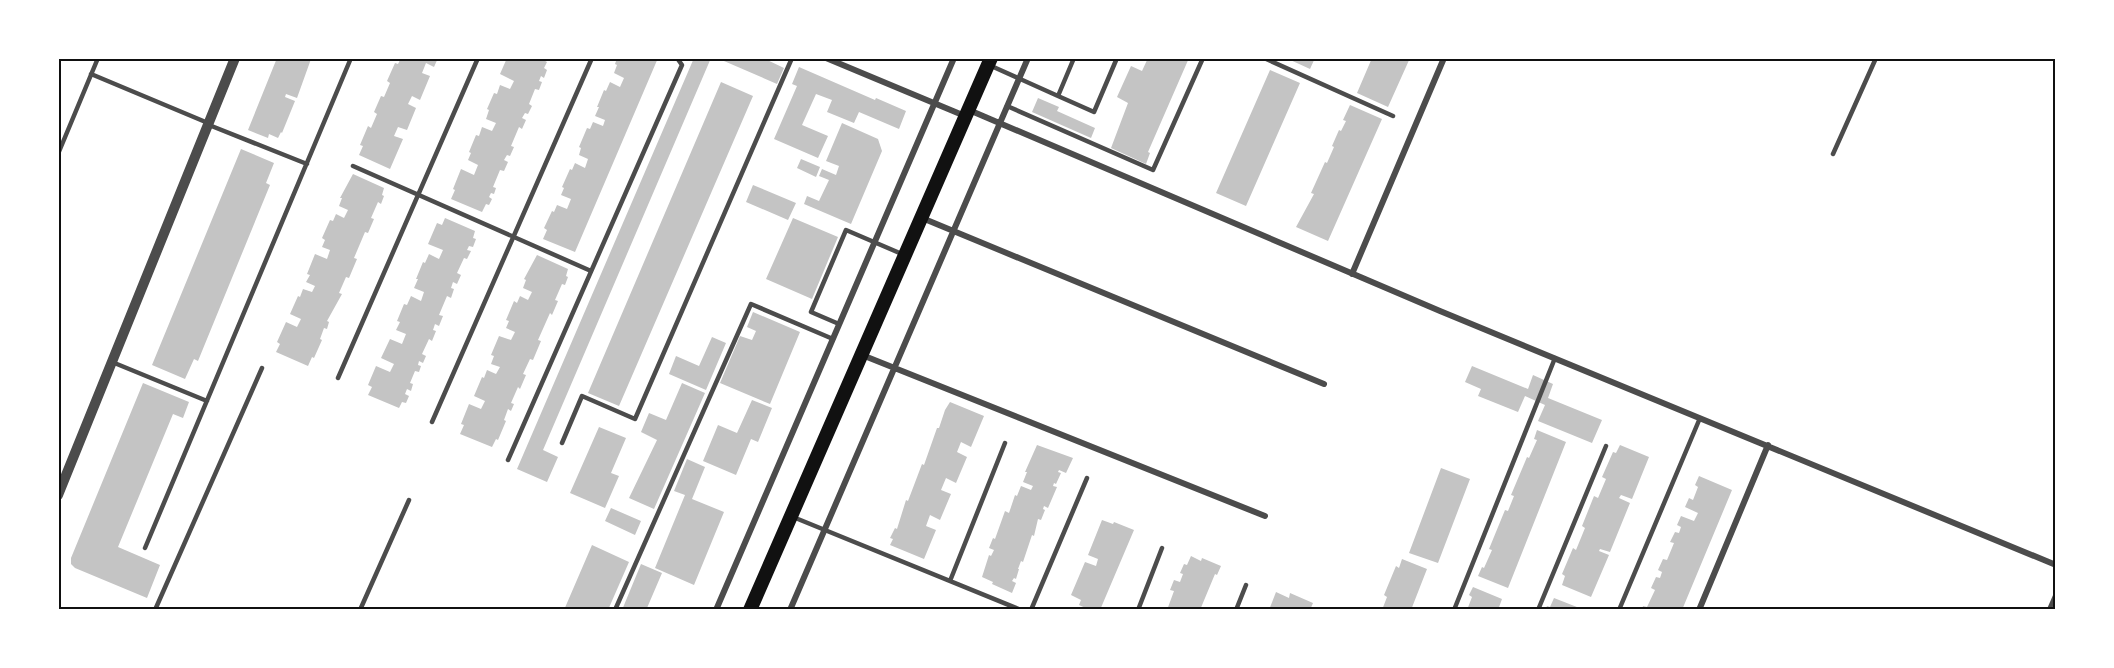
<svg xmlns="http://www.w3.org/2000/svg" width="2114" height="668" font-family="'Asap Condensed',sans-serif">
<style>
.building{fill:#c4c4c4}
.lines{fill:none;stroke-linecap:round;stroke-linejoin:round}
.service{stroke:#4c4c4c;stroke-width:4.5}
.minor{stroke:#4c4c4c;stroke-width:6}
.tertiary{stroke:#4c4c4c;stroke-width:10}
.primary{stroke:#111;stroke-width:14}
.neatline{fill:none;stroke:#111;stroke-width:2}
</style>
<rect width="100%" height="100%" fill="#fff"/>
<!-- building -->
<path class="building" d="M277 58 311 59 297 98 286 94 285 97 295 101 282 133 281 132 278 138 269 134 268 138 248 130Z
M401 58H438L434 67 426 63 422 73 430 76 420 100 412 96 408 104 416 108 407 130 398 127 394 136 403 139 390 169 359 155 363 146 360 145 368 126 371 128 377 114 374 112 381 96 384 97 390 83 387 81 395 63 398 64Z
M507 58H540L547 62 544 68 547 70 544 78 541 76 539 81 542 82 539 90 535 89 529 104 532 106 528 114 525 113 522 118 526 120 522 129 519 127 511 146 514 147 510 156 507 155 504 160 508 162 504 171 500 170 493 187 496 188 494 194 491 193 489 197 492 199 489 205 486 204 482 212 451 199 455 190 453 189 461 169 474 175 478 165 468 160 471 153 469 152 476 135 479 136 482 127 492 131 496 123 486 119 489 110 487 109 494 93 497 94 500 85 510 89 514 81 500 74Z
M617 58H658L575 252 543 239 547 230 544 228 552 211 554 212 557 205 567 209 571 199 561 195 564 188 562 187 570 169 572 170 575 163 585 168 588 159 579 155 581 148 579 147 587 128 590 129 593 122 603 126 605 120 595 116 599 107H597L604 90 606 91 610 82 620 87 624 78 614 73 617 65 615 64Z
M694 58H711L543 450 558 457 547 482 517 469Z
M717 58H763L784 68 777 84Z
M1148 58H1189L1148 152 1150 153 1146 164 1111 148 1128 103 1117 97 1131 66 1142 71Z
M1286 58H1315L1310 69Z
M1372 58H1410L1388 107 1357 93Z
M799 67 875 100 876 98 906 111 899 129 859 112 854 123 827 112 832 100 816 94 802 125 828 136 818 158 774 139 797 86 792 84Z
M1270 70 1300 83 1246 206 1216 193Z
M721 82 753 96 619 406 588 393Z
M1038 98 1059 107 1057 111 1095 128 1091 138 1032 112Z
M1350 105 1382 119 1328 241 1296 227 1314 194 1311 193 1325 162 1327 163 1334 147 1332 146 1339 130 1341 131 1346 121 1343 120Z
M842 123 878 139 882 151 851 224 804 204 807 196 819 201 829 180 819 176 822 169 836 175 839 166 826 161Z
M241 149 274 163 266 183 270 185 198 361 194 359 185 379 152 365Z
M801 159 820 167 816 177 797 168Z
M353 174 384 188 382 195 384 196 381 204 378 202 371 218 374 219 368 233 365 232 354 258 357 259 349 278 346 277 339 293 342 294 327 321 329 322 327 329 324 328 320 339 322 340 314 358 312 357 308 366 276 352 280 344 277 342 286 322 297 327 301 319 290 314 298 296 300 297 303 289 312 292 315 286 306 282 310 275 307 274 315 254 327 259 330 250 322 247 325 240 322 238 330 220 333 221 336 214 344 218 348 210 339 206 342 198H340Z
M753 185 796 203 788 220 746 202Z
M445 218 475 231 473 238 476 239 473 247 469 246 467 250 471 251 467 259 464 258 457 273 461 275 457 284 453 282 451 288 454 289 451 298 447 296 439 315 443 316 439 326 435 324 433 330 436 331 432 341 429 339 422 354 426 356 423 363 419 361 418 365 421 366 419 372 415 371 410 383 413 384 411 391 407 389 405 394 409 396 406 403 402 402 399 408 368 395 372 387 368 385 376 366 390 372 394 364 381 358 390 339 402 344 406 334 396 330 400 322 397 321 404 304 407 305 411 296 421 301 424 292 414 288 418 279H416L423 262 425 263 429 254 439 259 443 250 428 244 437 223 442 225Z
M793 218 838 237 812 299 766 279Z
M537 255 568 269 566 276 568 277 565 285 562 284 555 300 558 301 552 315 550 313 538 340 541 341 533 360 530 359 523 374 526 375 520 389 518 387 511 403 514 404 511 411 508 409 504 420 506 421 498 440 496 439 492 447 460 434 464 425 461 424 469 404 481 409 485 401 474 396 482 377 484 378 487 370 496 374 500 367 491 364 494 356 491 355 499 336 511 340 515 332 506 328 509 321 506 320 514 301 517 303 520 296 528 300 532 292 523 288 526 280 524 279Z
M753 312 800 332 770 404 720 383 740 336 752 340 756 331 747 327Z
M712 337 726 343 706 390 669 374 676 356 699 366Z
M1472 366 1528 389 1533 375 1553 384 1548 398 1602 420 1592 443 1538 421 1545 405 1525 396 1518 412 1478 396 1481 389 1465 382Z
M143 383 189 402 183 418 173 414 118 547 160 565 147 598 75 568 71 564V558Z
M682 383 705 393 654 509 629 498 657 440 641 432 649 413 666 420Z
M752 400 772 408 758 442 751 439 736 475 703 461 718 425 737 433Z
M950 402 984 416 971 447 961 442 957 452 967 457 956 483 946 478 941 490 951 494 940 520 930 515 926 526 936 530 924 559 890 545 893 539 890 538 895 528 897 529 906 500 908 501 922 464 924 465 937 428H939L945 410Z
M599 427 626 438 611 473 619 476 605 508 570 493Z
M1537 430 1566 442 1508 588 1478 576 1482 567 1484 568 1492 550 1489 549 1505 510 1508 511 1514 496 1511 495 1527 457 1529 458 1537 440 1534 439Z
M1037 445 1073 458 1066 473 1059 470 1058 472 1061 473 1056 484 1054 483 1053 486 1057 487 1048 508 1044 506 1043 509 1045 510 1041 520 1038 519 1034 536 1032 535 1023 562 1021 561 1018 569H1019L1016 579 1014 578 1012 581 1016 583 1012 593 992 584 993 582 982 577 989 555 991 556 994 550 989 548 993 538 995 539 1005 511 1009 513 1015 495 1017 496 1021 486 1031 490 1033 486 1023 482 1027 472H1025Z
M1620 445 1649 457 1632 499 1621 495 1619 498 1630 503 1610 552 1600 549 1599 551 1609 555 1591 597 1562 585 1565 576 1562 574 1573 548 1576 550 1585 528 1582 526 1594 496 1598 498 1606 479 1602 477 1613 452 1616 453Z
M687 459 705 467 692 499 724 512 694 585 655 568 685 495 674 491Z
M1441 468 1470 479 1438 563 1409 553Z
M1699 476 1732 490 1682 610H1642L1643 606 1647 607 1655 590 1651 588 1656 577 1660 578 1662 572 1658 570 1663 559 1667 560 1674 543 1670 542 1675 532 1679 533 1681 527 1677 525 1681 516 1694 521 1698 513 1685 507 1689 498 1693 500 1698 487 1695 485Z
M611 508 641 521 635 535 605 521Z
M1102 520 1113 524 1114 522 1134 530 1100 610H1090L1079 605 1081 600 1071 595 1085 562 1096 566 1098 559 1088 555Z
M592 545 629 562 608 610H564Z
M1191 556 1201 561 1202 558 1221 566 1217 575 1215 574 1200 610H1167L1174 591 1170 590 1174 580 1180 582 1183 574 1180 573 1184 564 1187 565Z
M1402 559 1427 569 1411 610H1382L1387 597 1384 595 1396 566 1399 568Z
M641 564 662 573 647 608 646 610H622Z
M1473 587 1502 599 1498 610H1467L1472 597 1469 595Z
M1276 592 1289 598 1290 593 1313 603 1310 610H1269Z
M1554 598 1582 609V610H1545L1547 606 1550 607Z"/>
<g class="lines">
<!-- service -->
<path class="service" d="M1074 58 1058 96 1094 112 1117 58
M1264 58 1393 116
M989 65 1058 96
M91 74 208 123
M1007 106 1153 170 1203 58
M209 125 307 164
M58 154 98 58
M1833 154 1876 58
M353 166 591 271
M839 324 811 312 846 230 902 254
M112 362 207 401
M338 378 478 58
M432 422 592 58
M562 443 582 396 635 419 792 58
M508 460 682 65 677 58
M793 517 1021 610
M145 548 351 58
M950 581 1005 443
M155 610 262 368
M360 610 409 500
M615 610 751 304 833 339
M1031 610 1087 478
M1138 610 1162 548
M1236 610 1246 585
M1454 610 1555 358
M1538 610 1606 446
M1619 610 1700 418
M2049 610 2056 594"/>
<!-- minor -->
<path class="minor" d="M826 58 965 116
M969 110 1440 311 2056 565
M922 218 1324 384
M1352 274 1444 58
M862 355 1265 516
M716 610 954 58
M790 610 1028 58
M1699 610 1768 445"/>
<!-- tertiary -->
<path class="tertiary" d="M58 495 235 58"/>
<!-- primary -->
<path class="primary" d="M750 610 991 58"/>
</g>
<!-- border -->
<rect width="2114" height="668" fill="none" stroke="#ffffff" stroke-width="120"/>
<rect x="60" y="60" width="1994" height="548" class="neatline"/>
</svg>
